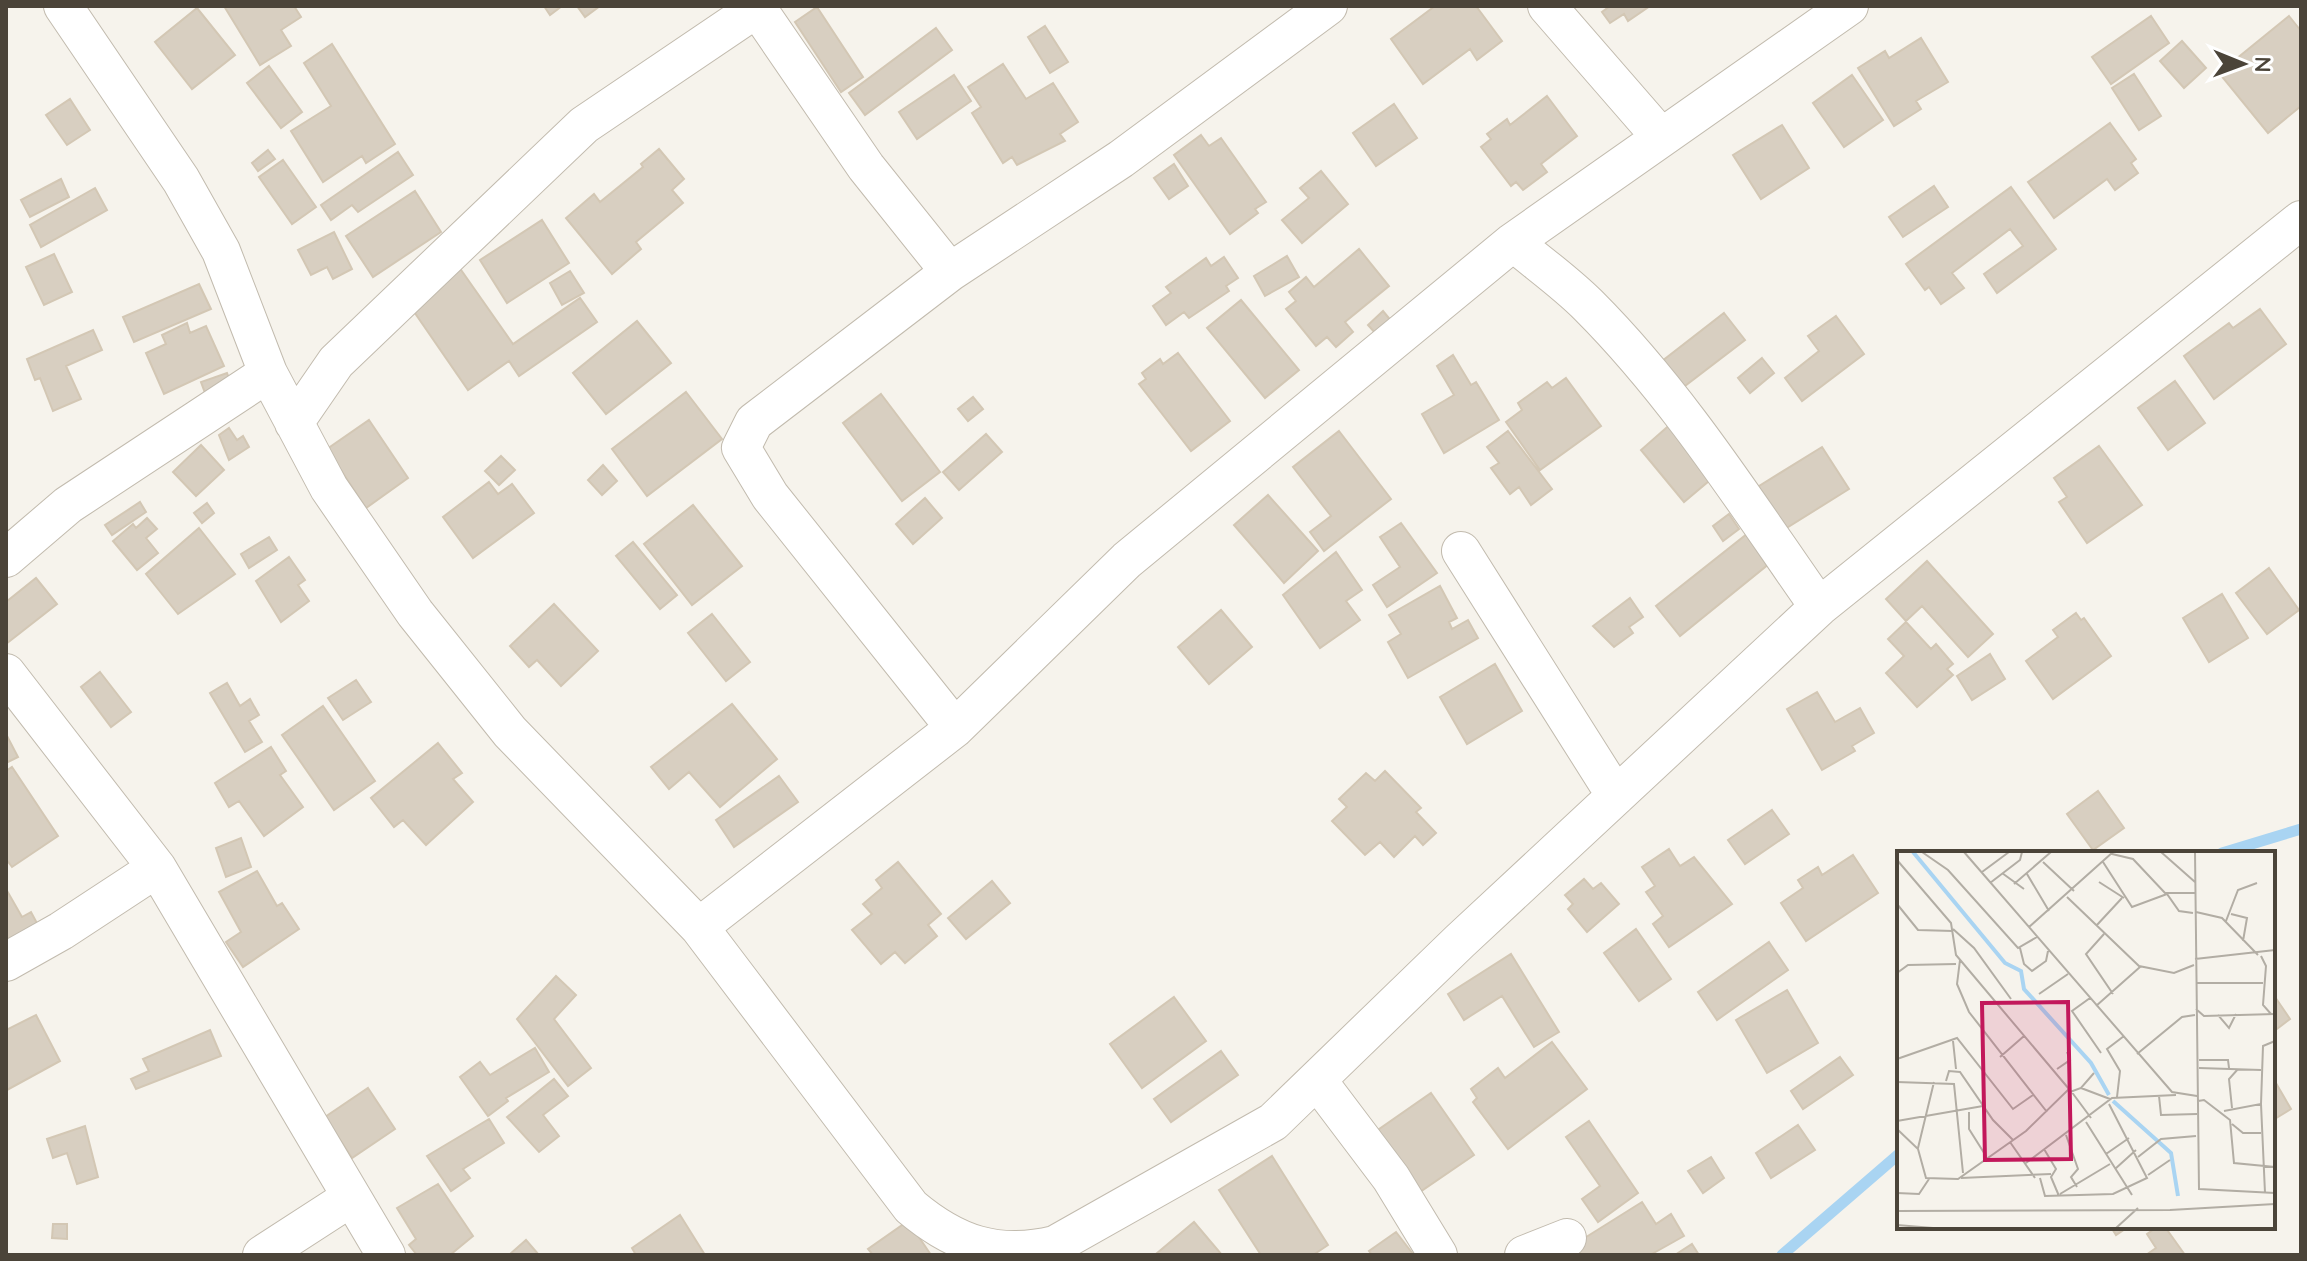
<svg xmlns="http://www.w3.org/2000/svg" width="2307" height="1261" font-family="Quicksand,sans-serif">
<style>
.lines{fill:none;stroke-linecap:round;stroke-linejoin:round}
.stream{stroke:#a9d4f2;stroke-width:11}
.building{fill:#d8cfc1;stroke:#d3c7b4;stroke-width:2}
.street-casing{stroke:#c2bbae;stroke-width:40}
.street{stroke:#fff;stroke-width:38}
.inset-river{fill:none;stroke:#a9d4f2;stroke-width:4}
.inset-road{fill:none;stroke:#b2ada4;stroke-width:2}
.view{fill:#c2185b;fill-opacity:0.15;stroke:#c2185b;stroke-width:4}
.inset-edge{fill:none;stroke:#4b4439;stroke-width:4}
</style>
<rect width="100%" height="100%" fill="#f6f3ec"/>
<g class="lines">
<!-- stream -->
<path class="stream" d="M2222 853 2301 829
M1782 1255 1899 1154"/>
</g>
<!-- building -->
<path class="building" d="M224 6H294L301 17 281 30 291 46 260 65Z
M544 6H562L550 15Z
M577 6H600L585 17Z
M1476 6 1502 41 1477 60 1470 49 1423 84 1391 39 1435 6Z
M1610 6H1650L1628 21 1624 14 1610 23 1602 12Z
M817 7 863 77 841 92 795 22Z
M197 8 235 55 192 89 155 42Z
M2151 16 2169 43 2111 84 2092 57Z
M2289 16 2301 31V106L2268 133 2219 73Z
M1045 26 1068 62 1050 73 1028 37Z
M936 28 952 50 865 115 849 93Z
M1921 38 1948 82 1916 101 1921 109 1894 126 1858 68 1885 51 1889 58Z
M2182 41 2206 68 2184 88 2160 61Z
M332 44 395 144 366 163 362 156 323 182 291 131 331 106 304 63Z
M1003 64 1026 99 1053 83 1078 122 1060 134 1065 141 1017 165 1012 157 1003 163 972 113 981 107 968 87Z
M269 66 302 112 281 128 247 83Z
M2134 74 2161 116 2139 130 2112 88Z
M954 75 971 101 917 139 899 112Z
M1852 75 1883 120 1844 147 1813 103Z
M1547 96 1577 136 1541 164 1547 172 1523 190 1516 182 1511 186 1481 147 1491 139 1487 134 1507 119 1510 125Z
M70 99 90 130 67 145 46 115Z
M1394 104 1417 138 1376 166 1353 133Z
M2110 123 2136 159 2131 163 2138 173 2115 190 2107 179 2054 218 2028 182Z
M1782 125 1809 168 1761 199 1733 155Z
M1201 135 1209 146 1221 138 1266 202 1255 209 1258 213 1230 234 1174 155Z
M659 149 684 179 672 190 683 203 636 242 641 249 612 274 566 218 594 194 600 202 643 167 641 164Z
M268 150 275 159 258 171 252 163Z
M398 152 413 175 358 212 352 205 331 220 321 205Z
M283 160 316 207 292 224 259 177Z
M1174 164 1188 186 1169 199 1154 178Z
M1321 171 1348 204 1302 243 1282 220 1309 198 1300 188Z
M61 179 69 197 30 217 21 200Z
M1934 186 1948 207 1903 237 1889 217Z
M2011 187 2056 249 1997 293 1984 274 2023 246 2010 229 1952 273 1964 288 1941 304 1929 287 1925 290 1906 264Z
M95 188 107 210 41 247 30 225Z
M415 191 441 232 373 277 346 236Z
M542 220 569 263 507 303 480 260Z
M334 232 352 269 333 279 327 267 311 275 298 250Z
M1359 249 1389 286 1345 322 1353 332 1336 347 1327 337 1316 346 1286 309 1296 301 1289 292 1306 277 1314 287Z
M54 254 72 292 44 305 26 267Z
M1287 256 1299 277 1265 296 1254 276Z
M1224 257 1238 278 1226 286 1229 291 1189 318 1184 312 1166 325 1153 306 1171 293 1166 287 1206 258 1211 266Z
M459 267 513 344 580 298 597 322 519 376 509 361 468 390 408 303Z
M570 271 584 293 562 305 550 283Z
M199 284 211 309 134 342 123 317Z
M1241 300 1299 370 1265 398 1207 328Z
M2260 309 2286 344 2214 399 2184 356 2229 323 2233 328Z
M1383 311 1392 322 1377 335 1368 325Z
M1724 313 1745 340 1677 392 1657 365Z
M1836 316 1864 354 1802 401 1785 378 1819 351 1808 336Z
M637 321 671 363 606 414 573 373Z
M187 323 190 333 206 326 224 366 164 394 146 353 166 344 162 335Z
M93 330 102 350 66 366 81 399 53 411 40 378 35 380 27 359Z
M1178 353 1230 421 1191 451 1139 384 1146 379 1142 373 1160 359 1163 364Z
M1453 355 1471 385 1476 382 1499 420 1444 453 1422 414 1454 395 1437 366Z
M1762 358 1774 373 1750 393 1738 378Z
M227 373 234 391 208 401 201 382Z
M1566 378 1601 426 1540 470 1506 422 1522 410 1518 403 1547 382 1552 388Z
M2175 381 2205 423 2168 450 2138 408Z
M686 392 722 439 647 496 612 449Z
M881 394 940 472 902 501 843 423Z
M973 397 983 409 968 421 958 409Z
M369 420 408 478 366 508 327 449Z
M1673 422 1716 475 1684 502 1641 450Z
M229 428 237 440 243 436 249 447 229 460 219 435Z
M1339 431 1391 499 1324 551 1310 532 1331 516 1293 467Z
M1508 431 1552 489 1531 505 1519 487 1510 494 1491 468 1499 463 1487 447Z
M986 434 1002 452 959 490 943 472Z
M201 445 224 470 196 496 173 472Z
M2099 446 2142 505 2087 543 2059 502 2067 497 2054 478Z
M1822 447 1849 489 1777 534 1751 491Z
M501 456 515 470 499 485 485 471Z
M603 465 617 481 602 495 588 480Z
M489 482 498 494 512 484 534 513 473 558 443 517Z
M1268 495 1318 551 1284 583 1234 525Z
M925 498 942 518 913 544 896 524Z
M140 502 146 512 112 535 105 525Z
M207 503 214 513 202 523 194 513Z
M693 505 742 566 692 605 644 544Z
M1729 514 1739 529 1723 541 1713 526Z
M147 518 157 529 146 538 158 553 137 570 113 541 133 524 136 528Z
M1401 523 1437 573 1387 607 1373 585 1400 567 1380 537Z
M199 528 235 574 178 614 146 574Z
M1752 530 1775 559 1680 636 1656 606Z
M269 537 277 550 249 568 241 554Z
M633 542 677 595 660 609 616 556Z
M1336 552 1362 590 1346 601 1360 620 1320 648 1283 595Z
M289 557 305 580 298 585 309 601 281 622 256 581Z
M1927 561 1993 634 1968 657 1922 606 1906 621 1886 599Z
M2269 568 2299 610 2267 634 2236 593Z
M36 578 57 604 6 644V602Z
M1440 586 1457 618 1449 622 1452 629 1468 620 1478 638 1408 678 1388 642 1401 634 1389 615Z
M2222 594 2248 638 2209 662 2183 618Z
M1630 598 1643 617 1629 627 1633 633 1614 647 1593 626Z
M554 604 598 651 561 686 537 660 529 667 510 646Z
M1221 610 1252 647 1209 684 1178 647Z
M2076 613 2081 620 2084 618 2111 656 2053 699 2026 661 2058 637 2053 630Z
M712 614 750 662 726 681 688 633Z
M1906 622 1931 649 1936 644 1953 664 1947 669 1953 675 1917 707 1886 673 1904 656 1888 639Z
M1990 654 2005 679 1972 700 1957 676Z
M1495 664 1522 711 1467 744 1440 697Z
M100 672 131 712 111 727 81 687Z
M356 680 371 702 343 720 328 698Z
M227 683 240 706 250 699 259 715 249 721 262 742 245 752 210 693Z
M1817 692 1835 722 1860 708 1874 733 1852 746 1855 751 1822 770 1787 709Z
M732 704 777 759 720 807 689 772 669 789 651 767Z
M323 706 375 781 334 810 282 735Z
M6 734 18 757 6 763Z
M438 743 462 773 453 779 473 802 426 845 403 820 394 827 371 798Z
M271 747 286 771 280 775 303 807 264 836 239 801 229 807 215 783Z
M12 767 58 836 12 867 6 859V771Z
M1385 771 1421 808 1416 812 1436 833 1423 845 1415 836 1394 857 1380 842 1365 855 1332 821 1347 807 1339 799 1366 773 1375 781Z
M779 776 798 802 734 847 716 820Z
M2098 791 2124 828 2093 850 2067 814Z
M1772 810 1789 834 1745 864 1728 840Z
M241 838 251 867 226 877 216 848Z
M1669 849 1680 866 1694 857 1732 904 1669 947 1653 924 1663 916 1646 892 1655 886 1642 867Z
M1853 855 1878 893 1806 941 1781 903 1803 888 1798 880 1818 867 1822 875Z
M898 862 941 914 928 925 937 936 905 963 895 952 881 964 852 930 872 914 863 904 882 888 876 880Z
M257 871 277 906 282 903 299 929 243 967 226 942 241 932 219 892Z
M1584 879 1593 889 1601 883 1619 904 1587 932 1568 909 1573 904 1565 895Z
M992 881 1010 903 966 939 948 918Z
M6 889 22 917 31 912 39 927 6 950Z
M1636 929 1671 979 1639 1001 1604 953Z
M1769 942 1788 970 1717 1020 1698 992Z
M1511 954 1559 1032 1534 1047 1502 996 1464 1020 1448 994Z
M556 976 576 995 554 1019 591 1068 568 1086 517 1019Z
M1787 990 1818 1043 1767 1073 1736 1020Z
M2273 994 2290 1019 2273 1032Z
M1174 997 1206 1041 1142 1088 1110 1044Z
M36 1015 60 1061 7 1090 6 1030Z
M210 1030 221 1056 136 1089 131 1079 149 1071 143 1059Z
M1552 1042 1587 1089 1508 1149 1473 1102 1477 1098 1471 1089 1498 1068 1505 1078Z
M535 1048 549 1072 506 1098 508 1101 488 1116 460 1077 480 1062 490 1075Z
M1221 1051 1238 1075 1171 1122 1154 1099Z
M1840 1057 1853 1075 1803 1109 1791 1091Z
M2273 1078 2291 1109 2273 1120Z
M554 1079 568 1096 543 1115 559 1136 539 1152 507 1117Z
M368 1088 395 1129 352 1158 325 1117Z
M1431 1093 1474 1155 1414 1196 1372 1134Z
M489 1119 504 1143 463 1169 470 1178 451 1191 427 1156Z
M1589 1121 1638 1193 1598 1222 1582 1199 1600 1186 1566 1137Z
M1798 1125 1815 1150 1771 1178 1756 1153Z
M85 1126 98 1177 77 1184 67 1153 53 1158 47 1139Z
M1272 1156 1328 1245 1313 1255H1261L1219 1190Z
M1711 1157 1724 1178 1703 1193 1688 1171Z
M438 1184 473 1236 450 1255H417L409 1245 416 1239 397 1208Z
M1642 1202 1656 1224 1671 1214 1684 1236 1650 1255H1581L1575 1244Z
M680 1215 705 1255H636L632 1248Z
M908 1221 931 1255H873L868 1249Z
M1194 1222 1222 1255H1156V1254Z
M53 1224H67V1239L52 1238Z
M2111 1227H2128L2116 1235Z
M2157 1227H2165L2185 1255H2146L2156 1248 2147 1234Z
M1396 1232 1413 1254 1372 1255 1369 1251Z
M526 1240 539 1255H509Z
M1692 1244 1699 1255H1675Z"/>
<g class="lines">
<defs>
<path id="street" d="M63 6 181 180 221 251 268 373 329 488 415 613 510 732 699 927 911 1207C955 1244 997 1259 1055 1245L1273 1122 1460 941 1819 607 2301 220
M1547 6 1660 136
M757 8 866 167 950 272
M1513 242C1538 263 1565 282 1588 305 1678 395 1746 503 1819 607
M294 423 336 362 584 125 760 6
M1461 551 1616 796
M6 558 68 505 268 373
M6 673 157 868 386 1255
M955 728 770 496 741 448 754 422 950 272 1121 159 1328 6
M699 927 955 728 1127 560 1513 242 1849 6
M6 962 61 931 157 868
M1317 1080 1391 1178 1438 1255
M262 1255 350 1198
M1524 1255 1567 1238"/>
</defs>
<!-- street casing -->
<use href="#street" class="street-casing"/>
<!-- street -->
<use href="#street" class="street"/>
</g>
<!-- overview -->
<g transform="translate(1897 851)">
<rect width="378" height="378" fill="#f6f3ec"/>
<path class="inset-river" d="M16 1 108 112 124 120 127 138 194 212 212 244M216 250 274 302 281 345"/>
<path class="inset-road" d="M25 1 51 19 121 97 140 86M67 1 275 241 300 245M264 1 298 31M298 1 302 338 378 342M215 3 236 8 268 42H299M0 9 54 72 59 104 172 238 129 280 61 328 29 327 21 298 0 278M146 11 177 40M206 11 235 56 270 43 282 60 296 62M85 21 112 1M105 22 127 38M130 23 152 60M202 31 227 47M93 32 123 9 125 1M117 33 154 1M170 46 242 115 277 122 297 114M0 53 21 79 56 80M299 61 325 67 361 104M334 63 350 67 346 90M329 70 341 39 360 32M199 75 225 47M132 76 216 1M56 78 77 97 114 148M207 83 189 103 216 143M123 97 127 113 135 120 149 110 151 100M364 105 369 115 366 154 374 163M298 108 378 99M63 109 60 133 72 161 150 261M0 122 11 114 59 113M299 132H366M142 143 171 123M193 147 175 160 204 202M199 155 243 116M299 158 307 165 378 163M321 164 332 177 339 163M56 190 59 218M240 203 285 166 298 164M103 206 127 185M0 208 60 187 116 258 136 244M302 209H331L332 217M302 217 364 219M160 218 173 209 170 201M49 230 52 220 63 221 96 269 116 289M0 231 57 233 66 322M184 237 213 248M174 240 194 267M173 241 184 237 197 222M262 245 264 264 300 263M220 246 223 220 210 198 227 185M301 250 307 249 333 269 337 312 378 316M364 253 368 342M335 257 332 228 341 218M327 260 364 253 366 195 378 190M72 261V278L89 305M0 270 86 255M189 271 235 344M335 273 346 282H364M169 284 181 318 174 326 180 336M113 291 138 327M21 297 37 231M147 298 159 318 154 326 162 345M209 303 232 287M241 306 264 288 299 285M129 312 215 247 279 244M218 318 239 299M251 324 273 309M64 327 154 323M143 327 148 345 216 343 250 327 212 253M0 342 22 343 32 328M163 343 213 313M0 360 273 359 378 353M0 374 36 377M219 377 241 357"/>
<path class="view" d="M171 151 174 308 88 309 85 152Z"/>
<rect width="378" height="378" class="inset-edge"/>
</g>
<!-- border -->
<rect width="2307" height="1261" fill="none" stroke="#4b4439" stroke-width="16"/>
<!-- north arrow -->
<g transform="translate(2243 64) rotate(91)" stroke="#ffffff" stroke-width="6" paint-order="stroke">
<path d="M0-6L14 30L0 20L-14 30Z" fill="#4b4439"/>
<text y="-12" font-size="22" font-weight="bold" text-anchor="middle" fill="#4b4439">N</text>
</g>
</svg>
